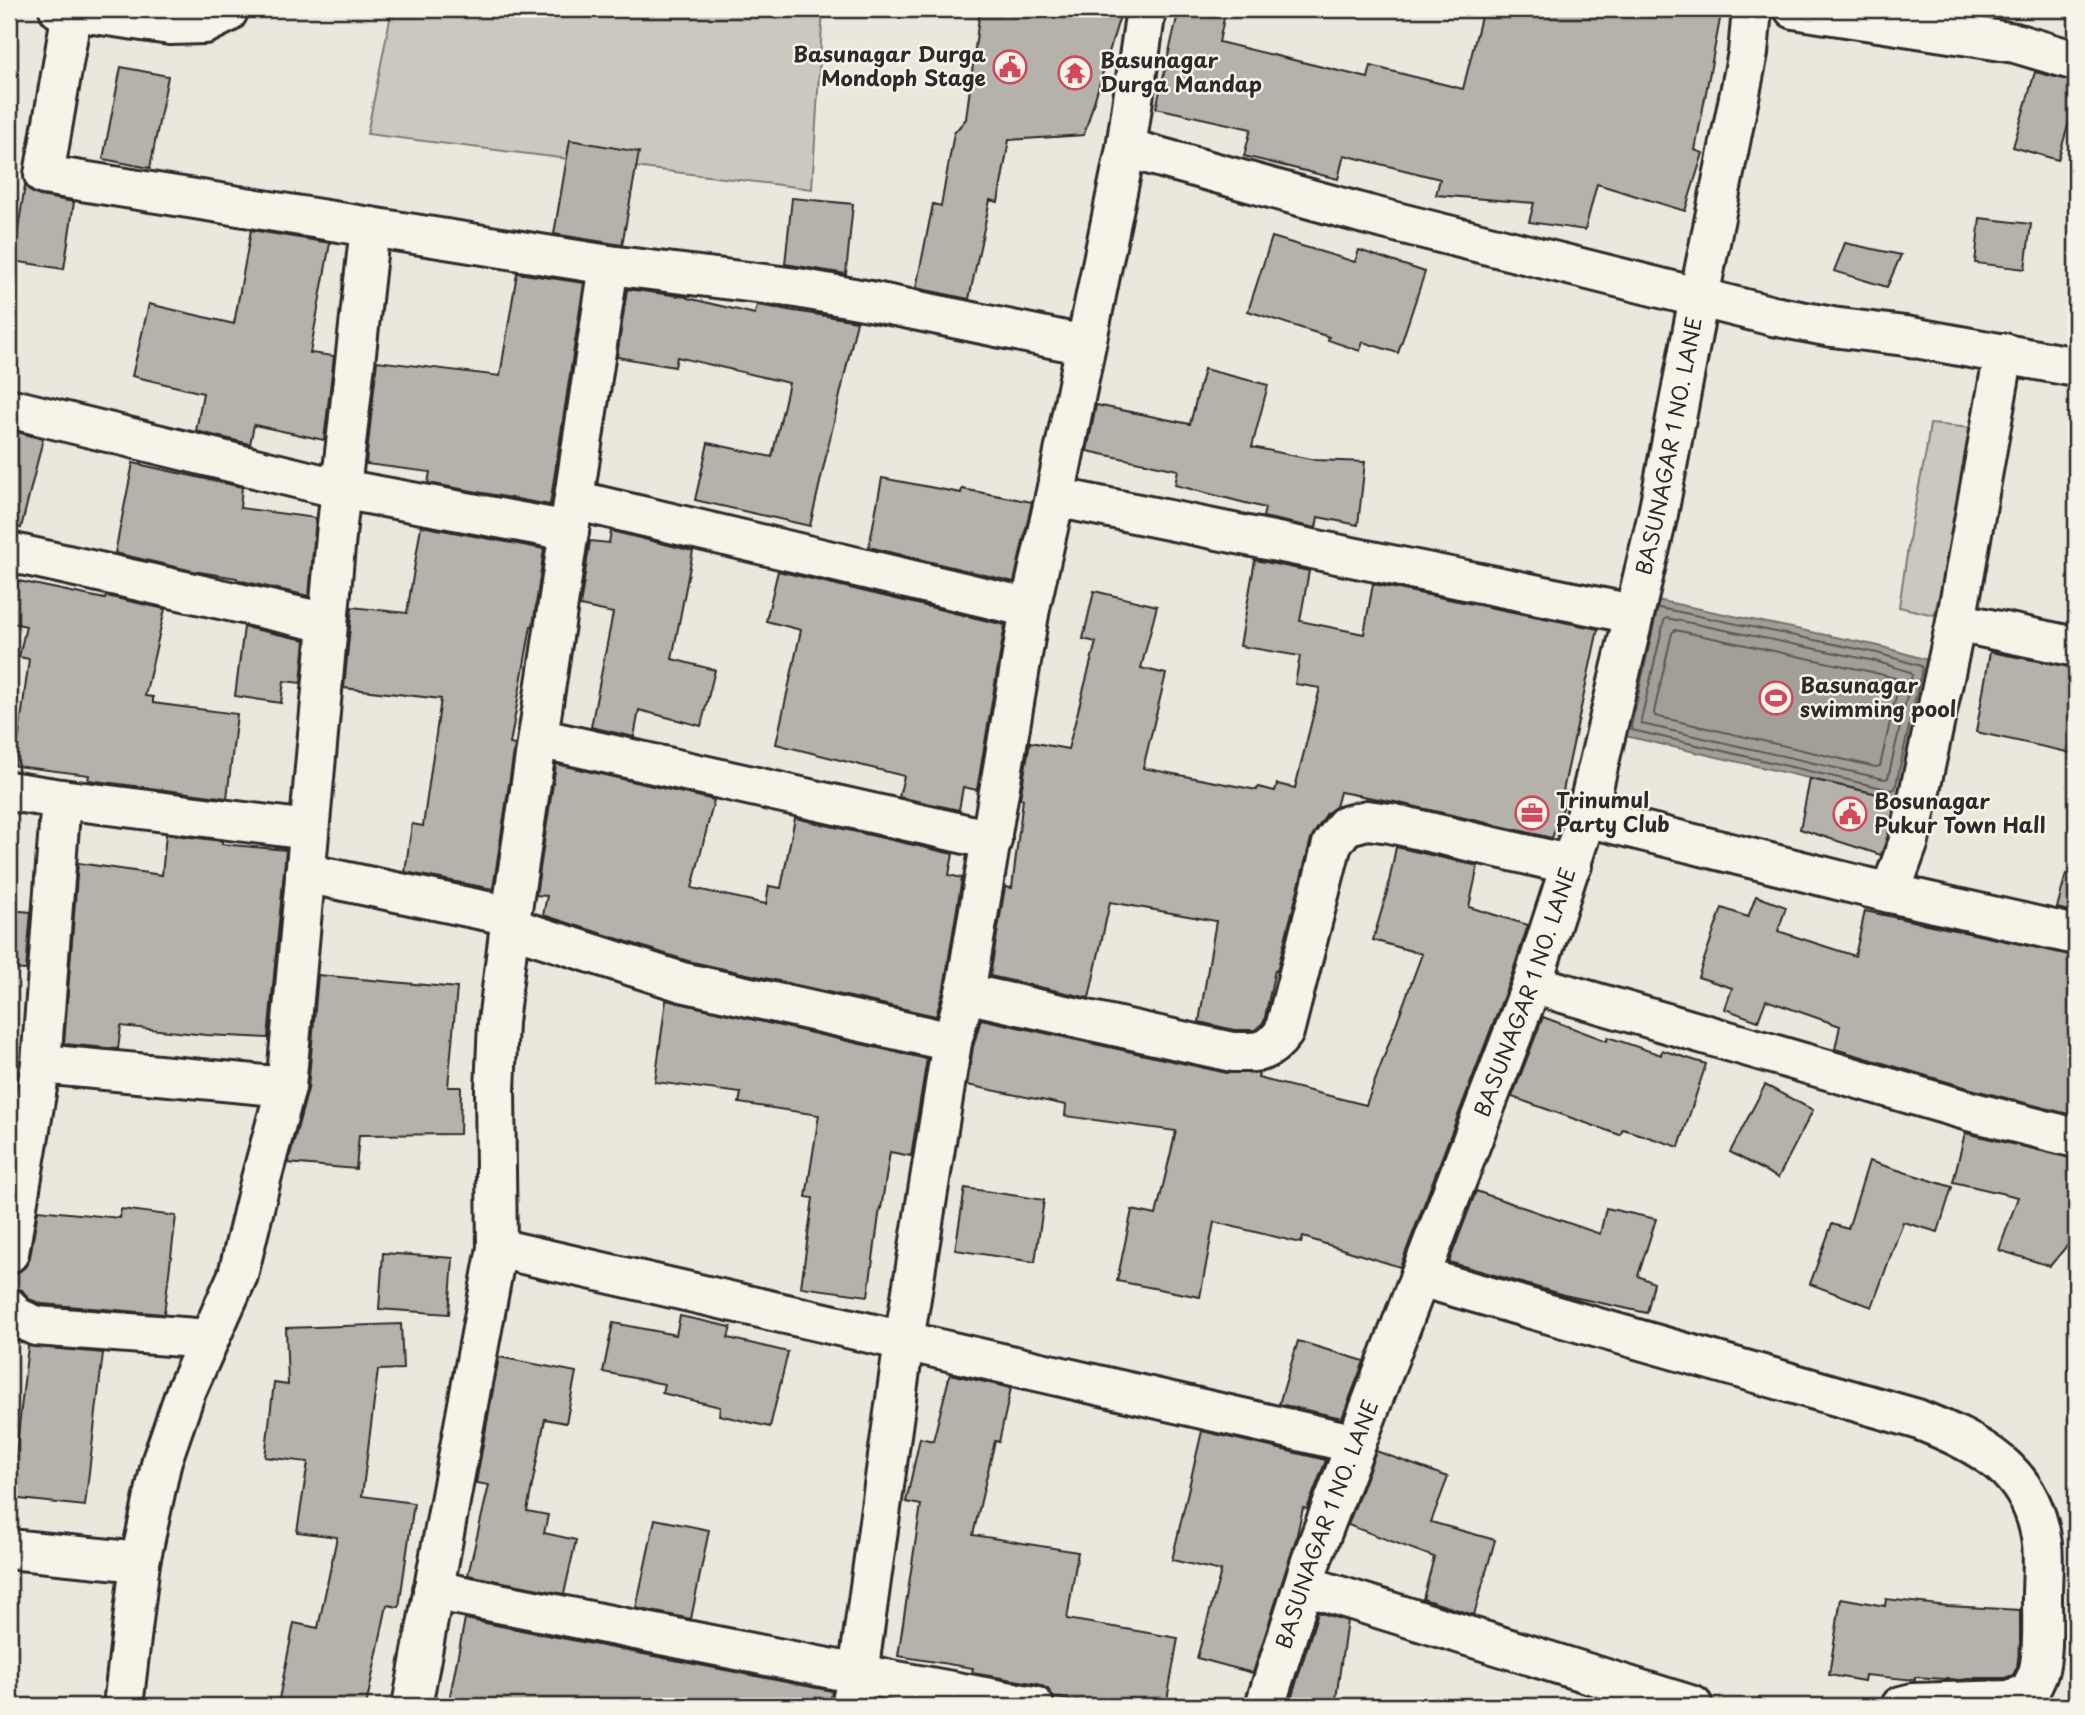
<svg xmlns="http://www.w3.org/2000/svg" width="2085" height="1715" font-family="'Playpen Sans',sans-serif">
<style>
.green{fill:#cbc8bf;stroke:#7b7a75;stroke-width:2}
.water{fill:#a29f98;stroke:#72716c;stroke-width:2}
.lines{fill:none;stroke-linecap:round;stroke-linejoin:round}
.shore{stroke:#5b5957;stroke-width:2}
.building{fill:#b5b2ab;stroke:#2b2b2b;stroke-width:2}
.minor-casing{stroke:#2b2b2b;stroke-width:44}
.minor{stroke:#f7f3e8;stroke-width:38}
.labels{text-anchor:middle;stroke-width:5;stroke-linejoin:round;paint-order:stroke}
.poi-label{font-size:21px;font-weight:bold;fill:#2b2b2b;stroke:#f7f3e8;text-anchor:start}
.street-label{font-size:21px;fill:#2b2b2b;stroke:#f7f3e8}
</style>
<rect width="100%" height="100%" fill="#ebe7dd"/>
<filter id="ink" filterUnits="userSpaceOnUse"><feTurbulence type="fractalNoise" baseFrequency=".0143" numOctaves="2"/><feDisplacementMap in="SourceGraphic" scale="14" xChannelSelector="R" yChannelSelector="G"/><feConvolveMatrix kernelMatrix="1 2 1 2 8 2 1 2 1" color-interpolation-filters="sRGB"/></filter>
<g filter="url(#ink)">
<!-- green -->
<path class="green" d="M392 9H823L812 189 367 134Z
M1930 424 1983 429 1934 615 1899 607 1912 520 1926 452Z"/>
<!-- water -->
<path class="water" d="M1652 599 1879 646 1931 661 1900 799 1621 735Z"/>
<g class="lines">
<!-- shore -->
<path class="shore" d="M1660 608 1877 653 1921 666 1922 669 1895 789 1891 790 1632 730 1631 727 1657 610Z
M1666 618 1875 661 1910 672 1912 675 1888 778 1884 779 1642 724 1641 720 1664 621Z
M1675 630 1872 672 1898 679 1899 683 1880 766 1876 767 1655 716 1654 712 1672 633Z"/>
</g>
<!-- building -->
<path class="building" d="M980 9H1122L1084 135 1009 140 998 202 990 200 969 299 916 288 933 204 941 206 954 133 966 119Z
M1179 9H1226L1219 42 1368 78 1371 66 1463 89 1483 9H1722L1695 150 1703 153 1685 211 1597 184 1585 230 1529 222 1534 203 1436 195 1440 179 1344 155 1338 179 1244 156 1251 129 1156 108Z
M121 67 168 76 150 168 103 159Z
M2035 72 2076 82V98L2058 160 2013 147Z
M570 140 639 152 622 245 554 234Z
M25 185 31 192 40 196 74 202 64 269 13 261Z
M792 198 853 204 846 274 785 264Z
M1980 218 2031 224 2025 269 1975 263Z
M251 230 330 243 310 353 334 356 324 440 254 425 250 444 196 431 203 393 132 376 149 304 234 324Z
M1272 237 1355 262 1359 250 1425 272 1398 353 1363 342 1360 351 1328 340 1329 337 1248 311Z
M1845 243 1901 255 1887 287 1834 271Z
M517 273 584 283 550 505 428 483 430 472 366 464 377 361 500 376Z
M627 289 687 297V298L755 314 757 305 857 321 810 526 695 500 708 443 772 457 789 383 677 357 675 367 617 357Z
M1204 369 1268 385 1252 447 1315 460 1365 462 1358 525 1318 517 1316 528 1263 517 1265 508 1175 485 1178 470 1087 451 1096 405 1190 424Z
M9 430 43 439 21 528 9 526Z
M133 463 242 487 240 508 316 518 309 596 237 580V578L193 571 115 553Z
M882 478 961 493 962 489 1032 502 1014 582 869 547Z
M421 526 544 549 533 626H531L510 744 515 745 493 889 405 872 412 824 423 826 441 699 344 688 352 607 407 613Z
M611 531 693 551 672 659 715 670 701 726 639 710 634 737 591 727 613 613 580 606 590 541 609 543Z
M1255 560 1309 571 1300 621 1364 634 1373 584 1598 629 1563 791 1569 792 1552 838 1395 802 1340 792 1336 807 1327 813 1311 839 1277 971 1275 970 1264 1022 1255 1030H1234L1199 1022 1216 921 1110 902 1089 998 990 976 1005 887 1012 888 1023 799 1020 798 1030 742 1068 749 1096 642 1083 639 1094 591 1157 606 1141 668 1166 674 1143 768 1257 790 1258 787 1275 791 1277 784 1295 788 1320 688 1295 684 1300 656 1240 646Z
M778 571 1005 625 977 790 963 787 959 810 899 797 904 776 776 744 801 630 766 621Z
M9 579 105 599 106 596 165 609 145 696 153 697V703L237 714 227 798 88 780 89 775 15 766 29 659 19 657 26 626 9 622Z
M244 627 305 640 301 683 284 681 281 703 235 696Z
M1990 652 2076 668V754L1976 732Z
M556 764 714 800 692 888 766 904 769 886 781 888 795 818 953 854 949 875 962 878 944 988 936 1016 688 961 543 915 547 896 536 895Z
M1810 779 1896 798 1888 835 1881 855 1800 829Z
M166 834 222 841V844L286 850 268 1038 206 1035 121 1026 118 1049 64 1044 78 863 162 875Z
M1396 847 1478 866 1469 907 1528 925 1511 977 1400 1267 1303 1237 1301 1243 1214 1222 1200 1297 1117 1281 1132 1210 1156 1215 1176 1131 1065 1116 1066 1105 967 1085 973 1047 981 1019 1227 1073H1259L1258 1078 1366 1105 1422 954 1373 940 1387 892Z
M2066 874 2076 876V913L2057 908Z
M1756 896 1786 907 1778 931 1855 956 1865 911 2076 956V1116L1975 1090 1835 1049 1840 1026 1766 1000 1758 1021 1725 1009 1732 988 1698 977 1722 908 1748 917Z
M9 910 31 912 26 970 9 969Z
M318 975 457 988 448 1087H461L460 1134 359 1135 356 1169 288 1163 308 1089Z
M666 1000 927 1059 911 1156 890 1152 881 1209 880 1208 868 1296 801 1287 813 1198 806 1197 819 1115 739 1103 741 1093 655 1082Z
M1543 1017 1607 1041 1608 1037 1661 1055 1662 1050 1706 1064 1679 1147 1623 1129 1620 1135 1512 1097Z
M1765 1085 1813 1110 1778 1178 1730 1152Z
M1965 1133 2076 1159V1235L2050 1266 1999 1250 2018 1197 1953 1182Z
M1869 1161 1952 1187 1938 1232 1903 1222 1872 1307 1810 1284 1832 1224 1848 1229Z
M965 1188 1044 1200 1035 1262 955 1250Z
M1476 1191 1600 1234 1606 1208 1656 1219 1638 1276 1654 1283 1647 1313 1564 1295 1449 1262Z
M121 1209 176 1216 164 1314 42 1304 29 1299 22 1290 9 1287V1274L17 1273 25 1267 30 1257 38 1210 120 1218Z
M383 1253 453 1258 449 1314 379 1309Z
M680 1316 731 1327 728 1338 788 1352 770 1427 719 1415 720 1407 662 1393 664 1384 603 1372 613 1323 676 1335Z
M401 1324 403 1369 378 1370 362 1496 414 1503 399 1607 387 1605 366 1706H318L279 1699 294 1623 318 1628 337 1537 297 1532 308 1462 265 1457 274 1383 288 1385 286 1328Z
M1298 1341 1364 1361 1342 1418 1279 1404Z
M28 1346 103 1353 85 1506 11 1498Z
M499 1357 576 1372 566 1423 545 1419 527 1511 548 1515 544 1533 576 1540 564 1594 468 1575 489 1485 476 1483Z
M950 1374 1011 1388 999 1442 995 1441 973 1535 1078 1552 1067 1619 1178 1638 1166 1706H1113L1054 1698 1048 1689 1038 1684 972 1673 973 1668 898 1656 921 1505 906 1502 920 1438 933 1441Z
M1202 1431 1326 1460 1307 1509 1303 1508 1296 1539 1253 1673 1197 1658 1221 1571 1172 1560Z
M1376 1451 1448 1477 1431 1522 1495 1540 1474 1615 1423 1599 1434 1557 1348 1525Z
M655 1519 709 1530 691 1619 636 1608Z
M1841 1598 1885 1606 1886 1599 1948 1606 2020 1610V1645L2017 1667 2013 1675 2005 1678H1966V1679L1961 1680 1915 1677V1680L1865 1675 1864 1681 1829 1675Z
M1318 1612 1347 1621 1335 1706H1289Z
M465 1619 832 1691 830 1706H448Z"/>
<g class="lines">
<defs>
<g id="minor">
<path d="M59 9 170 25 205 24 227 13 229 9"/>
<path d="M1794 9 2015 43 2076 61"/>
<path d="M72 11 44 175 609 265 797 288 870 301 1085 345"/>
<path d="M1126 148 1368 215 1773 316 1832 327 1905 336 2076 367"/>
<path d="M9 408 341 489 569 531"/>
<path d="M1055 497 1633 614"/>
<path d="M574 500 1030 608"/>
<path d="M9 552 328 623"/>
<path d="M1956 622 2076 647"/>
<path d="M538 738 992 840"/>
<path d="M9 791 61 799 41 1064 286 1087"/>
<path d="M61 799 309 830"/>
<path d="M1586 817 1890 893 2076 935"/>
<path d="M305 873 511 916"/>
<path d="M1890 893 1909 841 1956 622 2004 353"/>
<path d="M510 927 682 982 952 1042"/>
<path d="M1532 984 1969 1111 2076 1138"/>
<path d="M965 993 1232 1052C1258 1052 1267 1055 1284 1032L1332 844 1345 826 1367 820 1390 823 1572 865"/>
<path d="M497 1248 1356 1444"/>
<path d="M9 1253 41 1064"/>
<path d="M1420 1277 1917 1419C1979 1444 2033 1469 2042 1544 2044 1561 2042 1580 2042 1598 2042 1618 2044 1653 2038 1673 2036 1679 2032 1686 2029 1692L2010 1700 1913 1703 1901 1706"/>
<path d="M9 1308 12 1315 36 1326 209 1339"/>
<path d="M9 1549 140 1562"/>
<path d="M1304 1585 1693 1706"/>
<path d="M433 1590 858 1674 1034 1706"/>
<path d="M123 1706 140 1562 162 1460 186 1391 238 1275 261 1179 286 1087 337 525 370 227"/>
<path d="M412 1706 497 1248 495 1090 498 1022 511 916 609 265"/>
<path d="M851 1706 858 1674 904 1341 952 1042 965 993 1030 608 1055 497 1108 236 1126 148 1146 9"/>
<path id="s1" d="M1265 1706 1311 1561 1532 984 1586 817 1658 514 1699 297 1748 53 1752 9"/>
</g>
</defs>
<!-- minor casing -->
<use href="#minor" class="minor-casing"/>
<!-- minor -->
<use href="#minor" class="minor"/>
</g>
</g>
<!-- icons -->
<defs>
<symbol id="civic-ring" viewBox="-11 -11 22 22"><circle r="9.5" fill="#f7f3e8" stroke="#d1495b" stroke-width="1.5"/><path d="M-.6-6.5H3V-4.5H.6V-3L4-1V1h2V6H-6V1h2V-1L-.6-3ZM-1.2 2.5V6h2.4V2.5Z" fill="#d1495b"/></symbol>
<symbol id="temple-ring" viewBox="-11 -11 22 22"><circle r="9.5" fill="#f7f3e8" stroke="#d1495b" stroke-width="1.5"/><path d="M0-6L5-2H3V0L6.5 2.5H4V6H1.5V3h-3V6H-4V2.5H-6.5L-3 0V-2H-5Z" fill="#d1495b"/></symbol>
<symbol id="stadium-ring" viewBox="-11 -11 22 22"><circle r="9.5" fill="#f7f3e8" stroke="#d1495b" stroke-width="1.5"/><path d="M0-5a6.5 5 0 1 0 0 10a6.5 5 0 1 0 0-10ZM-3.5-1.8h7v3.6h-7Z" fill="#d1495b"/></symbol>
<symbol id="office-ring" viewBox="-11 -11 22 22"><circle r="9.5" fill="#f7f3e8" stroke="#d1495b" stroke-width="1.5"/><path d="M-6-3h4V-5.5h4V-3h4V5H-6ZM-1-4.5V-3h2v-1.5ZM-6 0V1H6V0Z" fill="#d1495b"/></symbol>
</defs>
<g fill-rule="evenodd">
<use href="#civic-ring" x="991" y="48" width="38" height="38"/>
<use href="#temple-ring" x="1056" y="54" width="38" height="38"/>
<use href="#stadium-ring" x="1757" y="679" width="38" height="38"/>
<use href="#office-ring" x="1513" y="794" width="38" height="38"/>
<use href="#civic-ring" x="1831" y="795" width="38" height="38"/>
</g>
<g class="labels">
<!-- poi labels -->
<g class="poi-label">
<text x="986" y="62" text-anchor="end">Basunagar Durga<tspan x="986" dy="24">Mondoph Stage</tspan></text>
<text x="1100" y="68">Basunagar<tspan x="1100" dy="24">Durga Mandap</tspan></text>
<text x="1800" y="693">Basunagar<tspan x="1800" dy="24">swimming pool</tspan></text>
<text x="1556" y="808">Trinumul<tspan x="1556" dy="24">Party Club</tspan></text>
<text x="1874" y="809">Bosunagar<tspan x="1874" dy="24">Pukur Town Hall</tspan></text>
</g>
<!-- street labels -->
<g class="street-label">
<text dy="7" stroke="none"><textPath href="#s1" startOffset="1326">BASUNAGAR 1 NO. LANE</textPath></text>
<text dy="7" stroke="none"><textPath href="#s1" startOffset="760">BASUNAGAR 1 NO. LANE</textPath></text>
<text dy="7" stroke="none"><textPath href="#s1" startOffset="192">BASUNAGAR 1 NO. LANE</textPath></text>
</g>
</g>
<!-- margin -->
<rect width="2085" height="1715" fill="none" stroke="#f7f3e8" stroke-width="35"/>
<rect x="18" y="18" width="2050" height="1680" fill="none" stroke="#2b2b2b" stroke-width="2.5" filter="url(#ink)"/>
</svg>
